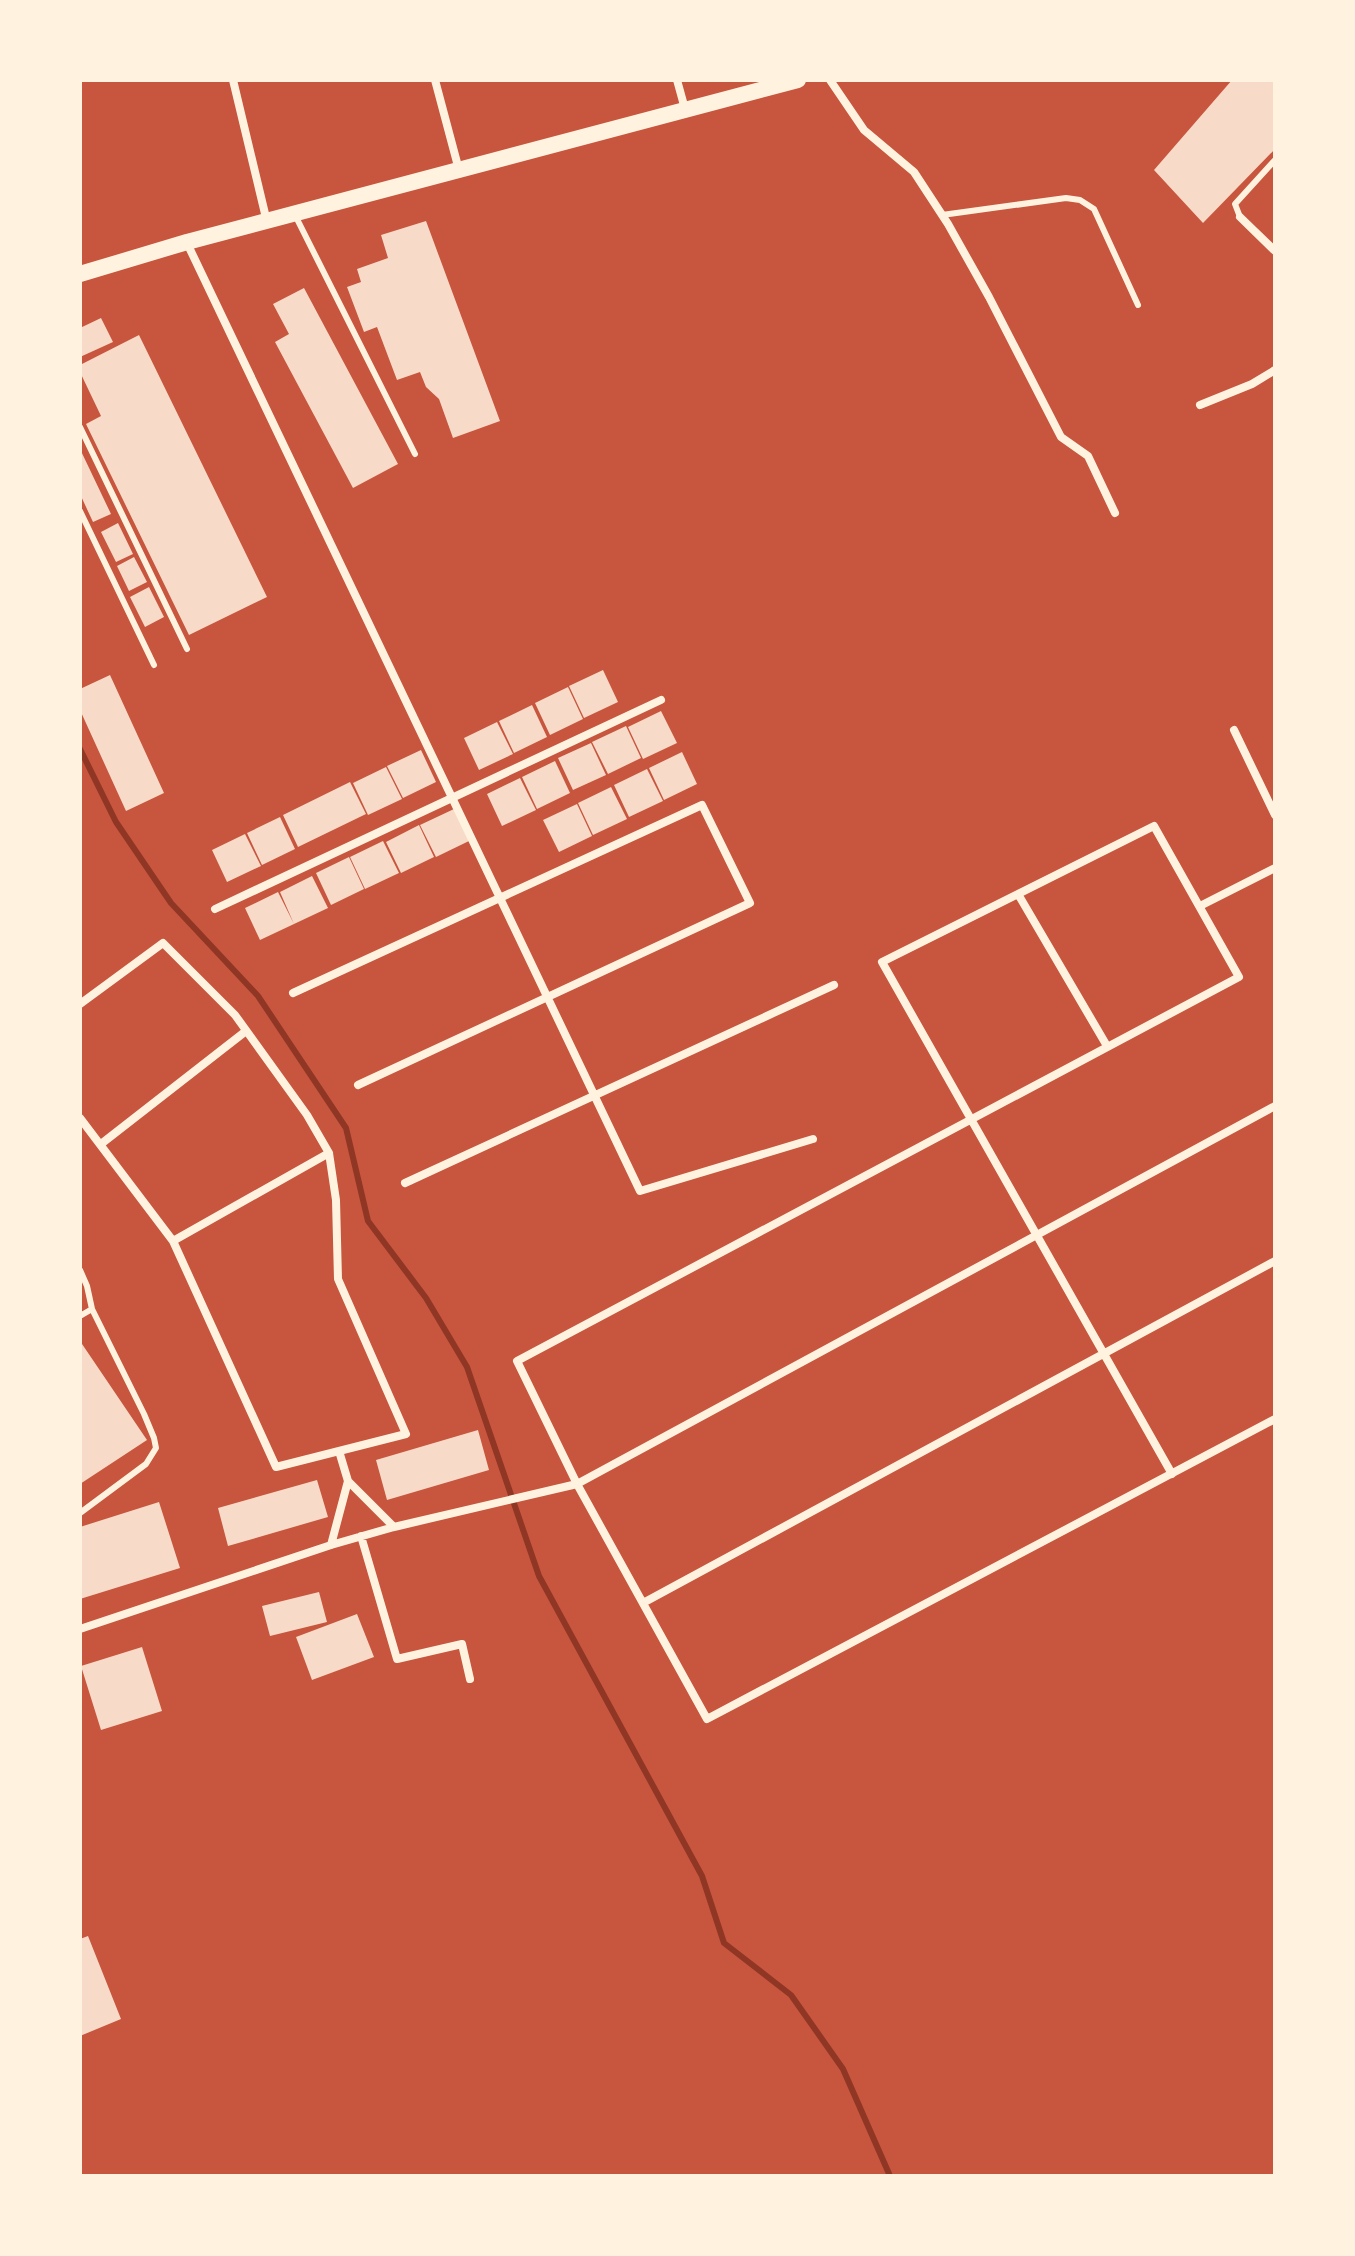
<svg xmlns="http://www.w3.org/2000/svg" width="1355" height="2256" font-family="'Archivo Narrow',sans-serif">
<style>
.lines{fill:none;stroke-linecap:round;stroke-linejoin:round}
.stream{stroke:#8f3625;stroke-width:6}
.building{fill:#f7dbc8}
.service{stroke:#fff3e0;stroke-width:6}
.minor{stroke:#fff3e0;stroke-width:8}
.secondary{stroke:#fff3e0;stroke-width:16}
</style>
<rect width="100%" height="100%" fill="#c8553d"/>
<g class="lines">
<!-- stream -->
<path class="stream" d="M80 749 116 822 171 903 258 996 346 1128 368 1221 426 1298 467 1367 539 1576 702 1876 724 1943 791 1995 843 2069 890 2176"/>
</g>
<!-- building -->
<path class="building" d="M1232 80H1275V149L1203 223 1154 170Z
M426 221 500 421 453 438 439 399 426 387 420 372 397 380 377 327 364 332 347 287 361 282 357 269 388 258 381 235Z
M304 288 398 464 353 488 275 342 289 334 273 304Z
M101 318 113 342 80 357V328Z
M139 335 267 597 189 635 86 424 101 416 80 372V365Z
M80 449 111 514 93 522 80 494Z
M118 523 133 554 116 562 101 532Z
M134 557 147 582 129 591 117 566Z
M149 587 164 617 145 627 130 597Z
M603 670 618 702 584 718 569 686Z
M110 675 164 793 126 811 80 710V689Z
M568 687 583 719 550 735 535 703Z
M532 705 547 737 514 753 499 721Z
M661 711 677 743 643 759 628 727Z
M497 722 513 754 479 770 464 738Z
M626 726 641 758 608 774 592 742Z
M591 743 606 775 573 790 558 758Z
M421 750 436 782 403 798 387 766Z
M682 752 697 784 664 800 649 768Z
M555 761 570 793 537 809 522 777Z
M386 767 402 799 368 815 353 783Z
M647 769 663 801 629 817 614 785Z
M520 778 536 810 502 826 487 794Z
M350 782 366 814 298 847 283 815Z
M611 787 627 819 593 835 578 803Z
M577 804 592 836 559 852 543 820Z
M454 809 469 841 436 857 420 825Z
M280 817 295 849 262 865 247 833Z
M419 825 434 857 401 873 386 842Z
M245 834 261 866 227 882 212 850Z
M383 841 399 873 365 889 350 857Z
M349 857 364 889 331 905 316 873Z
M312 876 328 908 294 924 280 892Z
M278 892 294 924 260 940 245 908Z
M80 1341 147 1440 80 1484Z
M478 1430 489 1470 387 1500 376 1460Z
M317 1480 328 1517 228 1546 218 1508Z
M159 1502 180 1568 80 1599V1527Z
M319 1592 327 1622 270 1636 262 1606Z
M357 1614 374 1657 312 1680 296 1637Z
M142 1647 162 1711 101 1730 81 1666Z
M88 1936 121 2019 80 2036V1939Z"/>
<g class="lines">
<!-- service -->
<path class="service" d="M295 215 415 454
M942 215 1066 198 1080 200 1094 209 1138 305
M1240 217 1235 204 1275 160
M80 427 187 649
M80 511 154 665
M80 1270 87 1286 92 1309 144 1414 154 1438 156 1448 146 1464 80 1513
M80 1316 92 1309"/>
<!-- minor -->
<path class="minor" d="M233 80 267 222
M435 80 459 170
M677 80 685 109
M830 80 864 130 914 172 948 224 989 297 1061 437 1088 456 1115 513
M1240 217 1275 251
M187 243 640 1191 813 1139
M1200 405 1252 384 1275 370
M1234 730 1275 815
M1018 894 1107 1046
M1200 906 1275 868
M215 909 661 700
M293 993 702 805 750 903 358 1085
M80 1004 163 943 235 1015 307 1115 329 1153 336 1200 338 1279 406 1434 276 1467 173 1241 80 1118
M101 1144 246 1031
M405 1183 834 985
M173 1241 329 1153
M339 1451 348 1481 394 1527
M1172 1474 882 962 1154 826 1239 977 517 1361 577 1484 707 1719 1275 1419
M361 1536 397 1659 462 1644 470 1679
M331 1545 348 1481
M643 1603 1275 1261
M80 1629 331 1545 394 1527 577 1484 1275 1106"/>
<!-- secondary -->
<path class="secondary" d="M80 274 187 242 798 80"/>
</g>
<!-- border -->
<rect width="1355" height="2256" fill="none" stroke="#fff3e0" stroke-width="164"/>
</svg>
